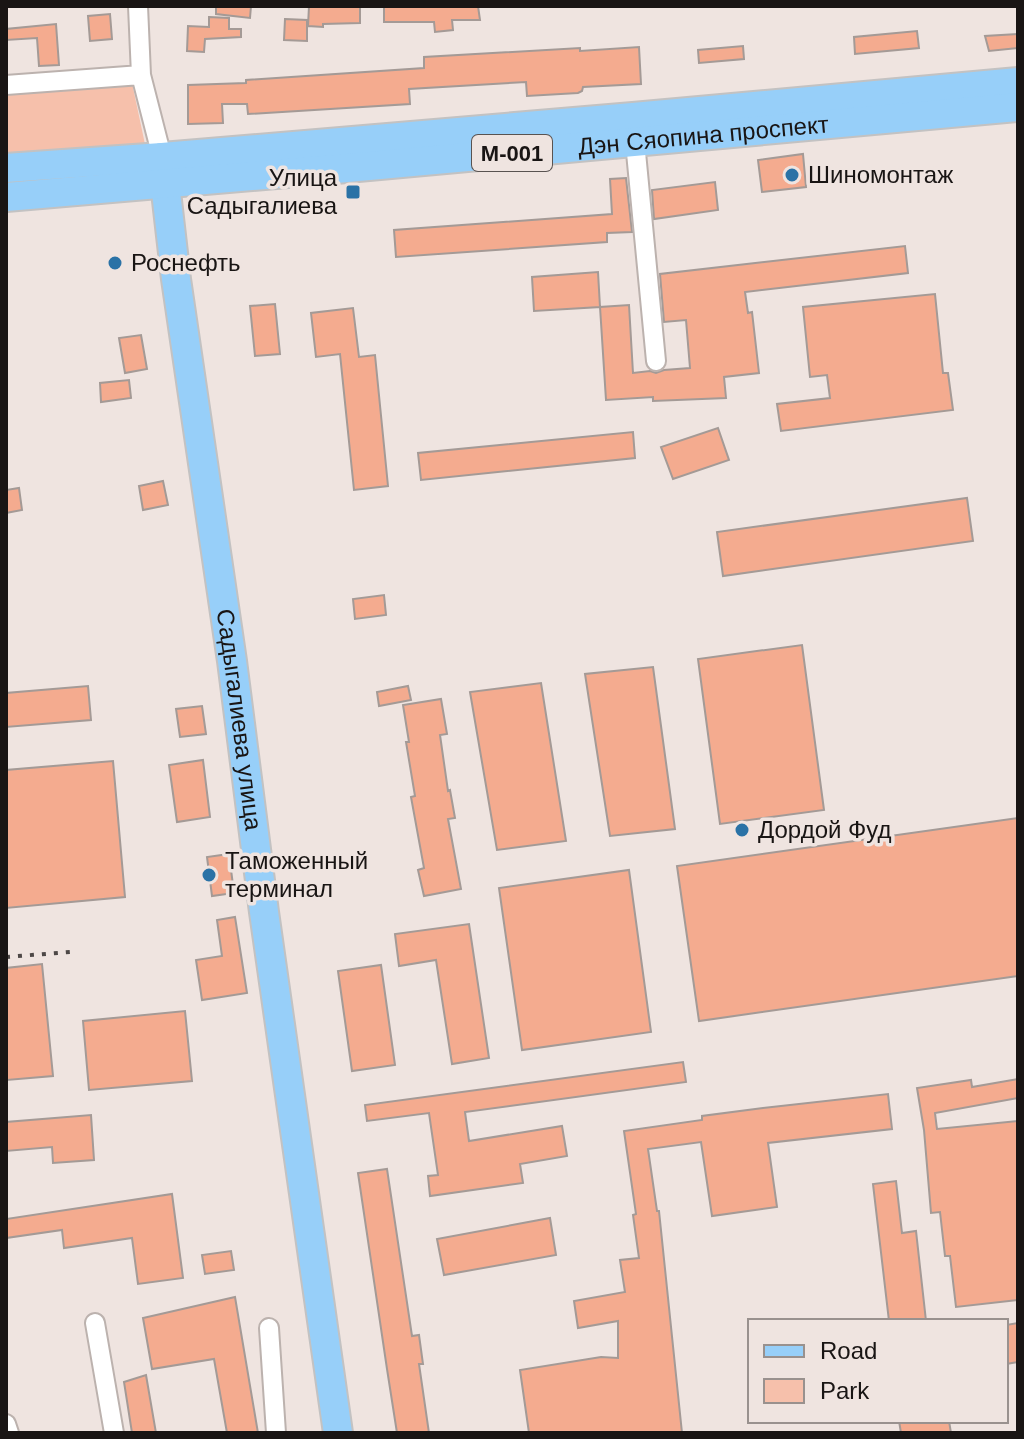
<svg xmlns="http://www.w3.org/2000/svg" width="1024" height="1439" font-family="Helvetica,sans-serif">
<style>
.green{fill:#f6c0ab}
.building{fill:#f4ab8f;stroke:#a49a96;stroke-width:2}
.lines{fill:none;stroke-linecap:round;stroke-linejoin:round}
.minor-casing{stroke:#bcb2ae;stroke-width:22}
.primary-casing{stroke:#c3c2c2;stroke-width:32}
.minor{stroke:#fff;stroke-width:18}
.primary{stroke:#97cff9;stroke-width:28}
.rail{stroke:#4e4847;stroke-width:4;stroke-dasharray:4 8;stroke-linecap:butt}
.poi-dot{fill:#2a72a6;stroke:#efe4e0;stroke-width:3}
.labels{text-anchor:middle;stroke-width:7;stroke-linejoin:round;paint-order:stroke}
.shield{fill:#efe4e0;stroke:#595351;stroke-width:2}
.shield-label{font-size:22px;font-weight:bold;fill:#191514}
.street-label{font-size:24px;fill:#191514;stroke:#efe4e0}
.poi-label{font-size:24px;fill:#191514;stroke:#efe4e0;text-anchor:start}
</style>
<rect width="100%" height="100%" fill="#efe4e0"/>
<!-- green -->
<path class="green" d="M132 83 146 149 6 163V95Z"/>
<!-- building -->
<path class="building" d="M216 6H251L250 18 216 14Z
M309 6H360V23L323 24V27L308 26Z
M384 6H478L480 20H452L453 30 435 32 434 22H384Z
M110 14 112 39 90 41 88 16Z
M209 17 229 18V29H241V37L205 39 204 52 187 51 188 26 209 27Z
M285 19 307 20V41L284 40Z
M56 24 59 65 39 66 37 38 6 40V29Z
M917 31 919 48 855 54 854 37Z
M1018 34V48L989 51 985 36Z
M743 46 744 59 699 63 698 50Z
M639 47 641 84 583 87 582 91 578 93 527 96 526 82 409 89 410 104 248 114 247 104H222L223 123 188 124V85L246 83V80L424 68V57L580 48V51Z
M803 154 806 187 762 192 758 160Z
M626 178 632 232 607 233V242L396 257 394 230 612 214 610 179Z
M715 182 718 210 654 219 652 190Z
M905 246 908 273 745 292 748 313 752 312 759 373 724 377 726 398 653 401V397L606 400 600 307 629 305 633 373 650 371 656 373 664 370 690 368 686 320 664 322 660 274Z
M598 272 600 307 534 311 532 277Z
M935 294 943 373H948L953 410 781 431 777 404 830 398 827 375 810 377 803 307Z
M275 304 280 354 255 356 250 306Z
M353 308 359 357 375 355 388 486 354 490 340 354 316 357 311 313Z
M141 335 147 369 125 373 119 338Z
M129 380 131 398 101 402 100 383Z
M718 428 729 460 673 479 661 447Z
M633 432 635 458 421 480 418 453Z
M163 481 168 505 143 510 139 486Z
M19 488 22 510 6 513V490Z
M967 498 973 541 723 576 717 532Z
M384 595 386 615 355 619 353 599Z
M802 645 824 810 720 824 698 659Z
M653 667 675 829 610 836 585 674Z
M541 683 566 841 497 850 470 692Z
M88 686 91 720 6 727V693Z
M408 686 411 700 379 706 377 692Z
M441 699 447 734 440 735 448 791 450 790 455 818 448 819 461 889 424 896 418 870 424 868 411 797 415 796 406 742H409L403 705Z
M202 706 206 734 180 737 176 709Z
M203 760 210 817 177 822 169 765Z
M113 761 125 897 6 908V770Z
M1018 818V976L699 1021 677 866Z
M229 854 234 893 212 896 207 857Z
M629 870 651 1032 522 1050 499 888Z
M235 917 247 993 202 1000 196 960 222 956 217 920Z
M469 924 489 1058 452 1064 436 960 399 966 395 934Z
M42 964 53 1076 7 1080 6 968Z
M381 965 395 1065 352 1071 338 971Z
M185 1011 192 1081 89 1090 83 1021Z
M683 1062 686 1082 465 1112 469 1141 562 1126 567 1156 520 1164 523 1183 430 1196 428 1176 438 1175 429 1113 367 1121 365 1105Z
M1018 1079V1098L935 1113 937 1129 1018 1121V1300L956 1307 950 1256H945L940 1212 931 1213 924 1130 917 1088 971 1080 972 1087Z
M888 1094 892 1129 768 1143 777 1207 712 1216 701 1142 648 1149 657 1211H659L682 1433H529L520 1370 601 1357 618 1358V1321L578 1328 574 1301 625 1292 620 1260 639 1258 633 1215 636 1214 624 1131 702 1120V1116L763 1108Z
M91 1115 94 1160 53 1163 52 1147 6 1151V1122Z
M387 1169 412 1336 419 1335 423 1364H419L429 1433H397L387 1369 358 1173Z
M896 1181 902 1233 916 1231 926 1321H889L873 1184Z
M172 1194 183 1278 138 1284 132 1238 64 1248 62 1230 6 1238V1219Z
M550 1218 556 1255 444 1275 437 1239Z
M231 1251 234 1270 205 1274 202 1255Z
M235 1297 258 1433H227L214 1359 152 1369 143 1318Z
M1018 1323V1362L1006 1364V1325Z
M146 1375 156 1433H132L124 1382Z
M899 1421H949L951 1433H901Z"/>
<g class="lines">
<defs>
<path id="minor" d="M138 6 141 75 162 157
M6 85 141 75
M635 142 656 361
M95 1323 114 1433
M269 1328 276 1433
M6 1424 9 1433"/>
<g id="primary">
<path id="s1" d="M162 157 176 279 232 661 264 912 338 1433"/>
<path d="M6 168 162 157 633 117 1018 82"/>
<path id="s2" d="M6 197 347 168 1018 107"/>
</g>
</defs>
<!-- minor casing -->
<use href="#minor" class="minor-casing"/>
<!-- primary casing -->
<use href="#primary" class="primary-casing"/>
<!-- minor -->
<use href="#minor" class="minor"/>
<!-- primary -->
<use href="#primary" class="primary"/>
<!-- rail -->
<path class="rail" d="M6 957 70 952"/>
</g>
<!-- markers -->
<g class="poi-dot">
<circle cx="792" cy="175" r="8"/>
<rect x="345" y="184" width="16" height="16" rx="4"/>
<circle cx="115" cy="263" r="8"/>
<circle cx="742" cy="830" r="8"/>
<circle cx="209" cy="875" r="8"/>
</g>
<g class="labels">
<!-- shield labels -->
<rect class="shield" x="472" y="135" width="80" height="36" rx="6"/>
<g class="shield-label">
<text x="512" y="161">M-001</text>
</g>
<!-- street labels -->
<g class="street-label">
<text dy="8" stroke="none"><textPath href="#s2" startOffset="700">Дэн Сяопина проспект</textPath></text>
<text dy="8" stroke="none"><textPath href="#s1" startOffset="568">Садыгалиева улица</textPath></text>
</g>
<!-- poi labels -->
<g class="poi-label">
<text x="808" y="183">Шиномонтаж</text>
<text x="337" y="186" text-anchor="end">Улица<tspan x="337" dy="28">Садыгалиева</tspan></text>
<text x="131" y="271">Роснефть</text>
<text x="758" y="838">Дордой Фуд</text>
<text x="225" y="869">Таможенный<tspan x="225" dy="28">терминал</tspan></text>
</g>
</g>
<!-- border -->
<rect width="1024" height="1439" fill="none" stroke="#191514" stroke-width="16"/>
<!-- legend -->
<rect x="748" y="1319" width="260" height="104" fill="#efe4e0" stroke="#99918e" stroke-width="2"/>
<rect x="764" y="1345" width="40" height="12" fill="#97cff9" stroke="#99918e" stroke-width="2"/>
<text x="820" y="1359" font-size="24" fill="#191514">Road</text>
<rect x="764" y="1379" width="40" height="24" fill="#f6c0ab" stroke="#99918e" stroke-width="2"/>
<text x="820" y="1399" font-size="24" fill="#191514">Park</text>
</svg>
